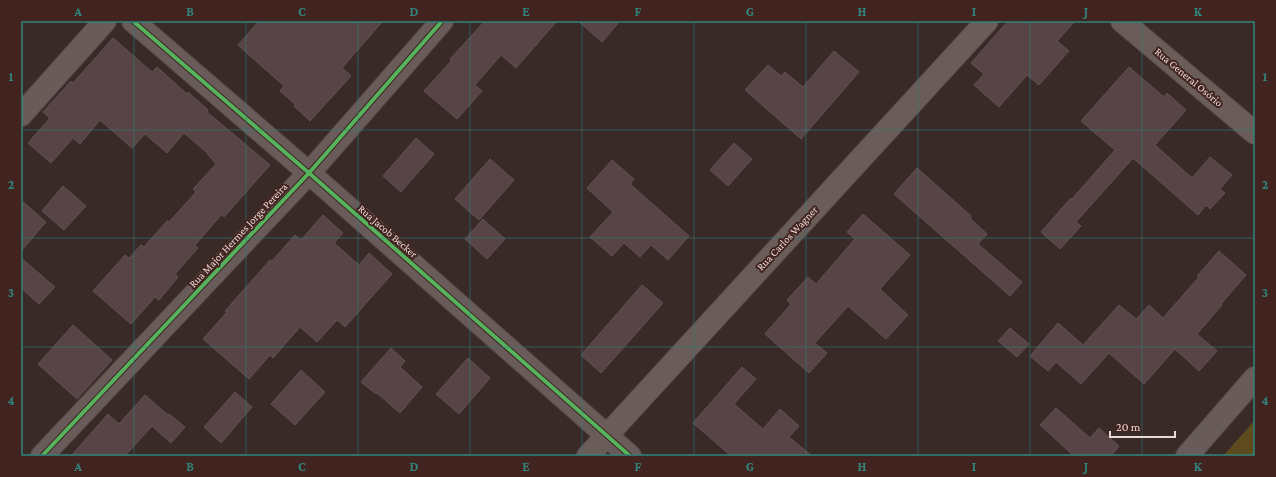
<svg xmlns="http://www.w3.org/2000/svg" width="1276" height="477" font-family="'Crimson Pro',serif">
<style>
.green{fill:#5e4b1d}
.building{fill:#584347;stroke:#605253}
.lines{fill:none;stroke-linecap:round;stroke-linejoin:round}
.minor-casing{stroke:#554745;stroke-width:24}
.major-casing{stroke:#554745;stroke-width:24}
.minor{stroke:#685b5a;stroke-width:22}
.major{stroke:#6a5c58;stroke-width:22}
.cycleway-casing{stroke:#412420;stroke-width:6}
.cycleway{stroke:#56b35d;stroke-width:4}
.grid{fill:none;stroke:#30857d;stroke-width:1;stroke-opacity:0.55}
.labels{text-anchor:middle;stroke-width:4;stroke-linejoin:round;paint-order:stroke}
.street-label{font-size:11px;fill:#ecd8d5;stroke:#412420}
.neatline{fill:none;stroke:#30857d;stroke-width:1.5}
.grid-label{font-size:13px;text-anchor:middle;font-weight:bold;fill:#30857d}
</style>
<rect width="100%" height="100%" fill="#392a28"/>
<!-- green -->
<path class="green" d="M1255 420V456H1223Z"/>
<!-- building -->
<path class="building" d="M259 21H383L342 68 351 76 310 121 294 106 295 104 280 91 284 86 238 45Z
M485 21H557L516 68 501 55 475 85 482 91 457 119 424 91 452 60 450 59Z
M578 21H620L602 42Z
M1008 21H1075L1057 41 1069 51 1039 85 1027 75 999 107 974 85 984 74 971 63Z
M113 38 152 72 157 67 187 94 188 92 208 110 207 112 270 165 224 217 222 214 195 245 198 248 175 274 178 277 159 300 155 297 131 324 93 291 125 255 129 258 141 245 144 247 167 221 169 222 196 192 193 189 216 164 205 151 184 133 167 153 145 134 132 148 100 120 80 144 73 138 51 163 28 143 50 118 43 112 71 81 73 83Z
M834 51 859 72 801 139 745 90 768 65 781 76 785 72 803 87Z
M1129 67 1164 97 1167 93 1186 110 1155 145 1192 178 1210 157 1232 175 1220 189 1225 193 1210 209 1206 205 1198 215 1133 158 1076 222 1081 226 1060 249 1041 232 1071 198 1072 199 1115 150 1081 121Z
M416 138 434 154 401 192 383 176Z
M734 143 752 159 728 186 710 170Z
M490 159 514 180 479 220 455 199Z
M612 160 634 179 630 184 689 236 668 260 651 245 640 257 624 243 612 256 590 237 613 212 587 188Z
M917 168 971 216 970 218 987 234 978 244 1022 282 1010 296 894 194Z
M63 186 86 206 64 230 42 211Z
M21 200 46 222 21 251Z
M863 214 910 255 880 289 908 315 886 339 848 306 815 343 827 353 809 373 765 334 791 304 787 300 808 277 816 284 855 239 847 232Z
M323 215 343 233 334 243 359 265 369 253 392 274 345 327 337 320 317 342 300 327 273 358 270 355 249 379 203 339 227 312 225 311 270 260 272 261 295 235 301 240Z
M483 219 505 239 487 259 465 239Z
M1219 251 1246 275 1221 304 1222 305 1197 334 1217 351 1199 371 1175 349 1144 384 1109 353 1081 384 1056 362 1048 371 1030 356 1058 323 1083 345 1119 305 1136 319 1149 305 1163 318 1199 277 1197 276Z
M21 258 55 287 39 304 21 288Z
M642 285 663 303 601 373 581 355Z
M73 325 112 360 77 399 38 364Z
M1010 328 1029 344 1017 357 998 341Z
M391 348 405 361 400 367 422 387 400 413 377 393 376 394 361 382Z
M468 358 490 378 459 414 436 394Z
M742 367 756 379 734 404 763 429 780 409 799 426 789 437 812 456H731L693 423Z
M301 370 325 392 295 425 271 404Z
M235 392 252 407 221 443 204 427Z
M145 395 168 415 169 414 185 427 171 443 152 426 125 456H71L108 414 119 424Z
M1056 408 1090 438 1099 428 1119 446 1111 456H1074L1040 425Z"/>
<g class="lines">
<defs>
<path id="minor" d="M133 21 309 173 630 456
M21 115 105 21
M42 456 309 173 442 21
M1187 456 1255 378"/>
<path id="major" d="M1122 21 1255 133
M588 456 987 21"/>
</defs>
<!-- minor casing -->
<use href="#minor" class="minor-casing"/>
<!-- major casing -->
<use href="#major" class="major-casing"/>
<!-- minor -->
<use href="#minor" class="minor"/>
<!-- major -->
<use href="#major" class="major"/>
<defs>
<path id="cycleway" d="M133 21 309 173 630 456
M42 456 309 173 442 21"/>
</defs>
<!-- cycleway casing -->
<use href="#cycleway" class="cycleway-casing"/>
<!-- cycleway -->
<use href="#cycleway" class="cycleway"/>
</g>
<!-- grid -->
<path class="grid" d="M134 21V456M246 21V456M358 21V456M470 21V456M582 21V456M694 21V456M806 21V456M918 21V456M1030 21V456M1142 21V456M21 130H1255M21 238H1255M21 347H1255"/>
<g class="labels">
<!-- street labels -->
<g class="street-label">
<text transform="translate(1189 77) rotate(40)" y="4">Rua General Osório</text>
<text transform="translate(388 231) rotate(41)" y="4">Rua Jacob Becker</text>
<text transform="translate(238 235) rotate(-47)" y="4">Rua Major Hermes Jorge Pereira</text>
<text transform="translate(787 238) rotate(-47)" y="4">Rua Carlos Wagner</text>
</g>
</g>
<!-- border -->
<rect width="1276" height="477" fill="none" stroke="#412420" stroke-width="44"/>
<!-- scale -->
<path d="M1110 431v6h65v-6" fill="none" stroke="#ecd8d5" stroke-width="2"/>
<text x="1116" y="431" font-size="12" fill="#ecd8d5" stroke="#412420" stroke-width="3" paint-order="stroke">20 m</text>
<rect x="22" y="22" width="1232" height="433" class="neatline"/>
<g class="grid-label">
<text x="78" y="16">A</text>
<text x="190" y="16">B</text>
<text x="302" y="16">C</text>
<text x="414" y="16">D</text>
<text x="526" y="16">E</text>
<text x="638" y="16">F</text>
<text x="750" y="16">G</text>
<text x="862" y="16">H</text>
<text x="974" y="16">I</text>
<text x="1086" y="16">J</text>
<text x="1198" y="16">K</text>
<text x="11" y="81">1</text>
<text x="1265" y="81">1</text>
<text x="11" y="189">2</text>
<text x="1265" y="189">2</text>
<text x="11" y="297">3</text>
<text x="1265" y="297">3</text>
<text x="11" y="405">4</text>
<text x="1265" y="405">4</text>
<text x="78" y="471">A</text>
<text x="190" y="471">B</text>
<text x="302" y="471">C</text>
<text x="414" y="471">D</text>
<text x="526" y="471">E</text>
<text x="638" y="471">F</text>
<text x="750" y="471">G</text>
<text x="862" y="471">H</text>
<text x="974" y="471">I</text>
<text x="1086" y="471">J</text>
<text x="1198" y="471">K</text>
</g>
</svg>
